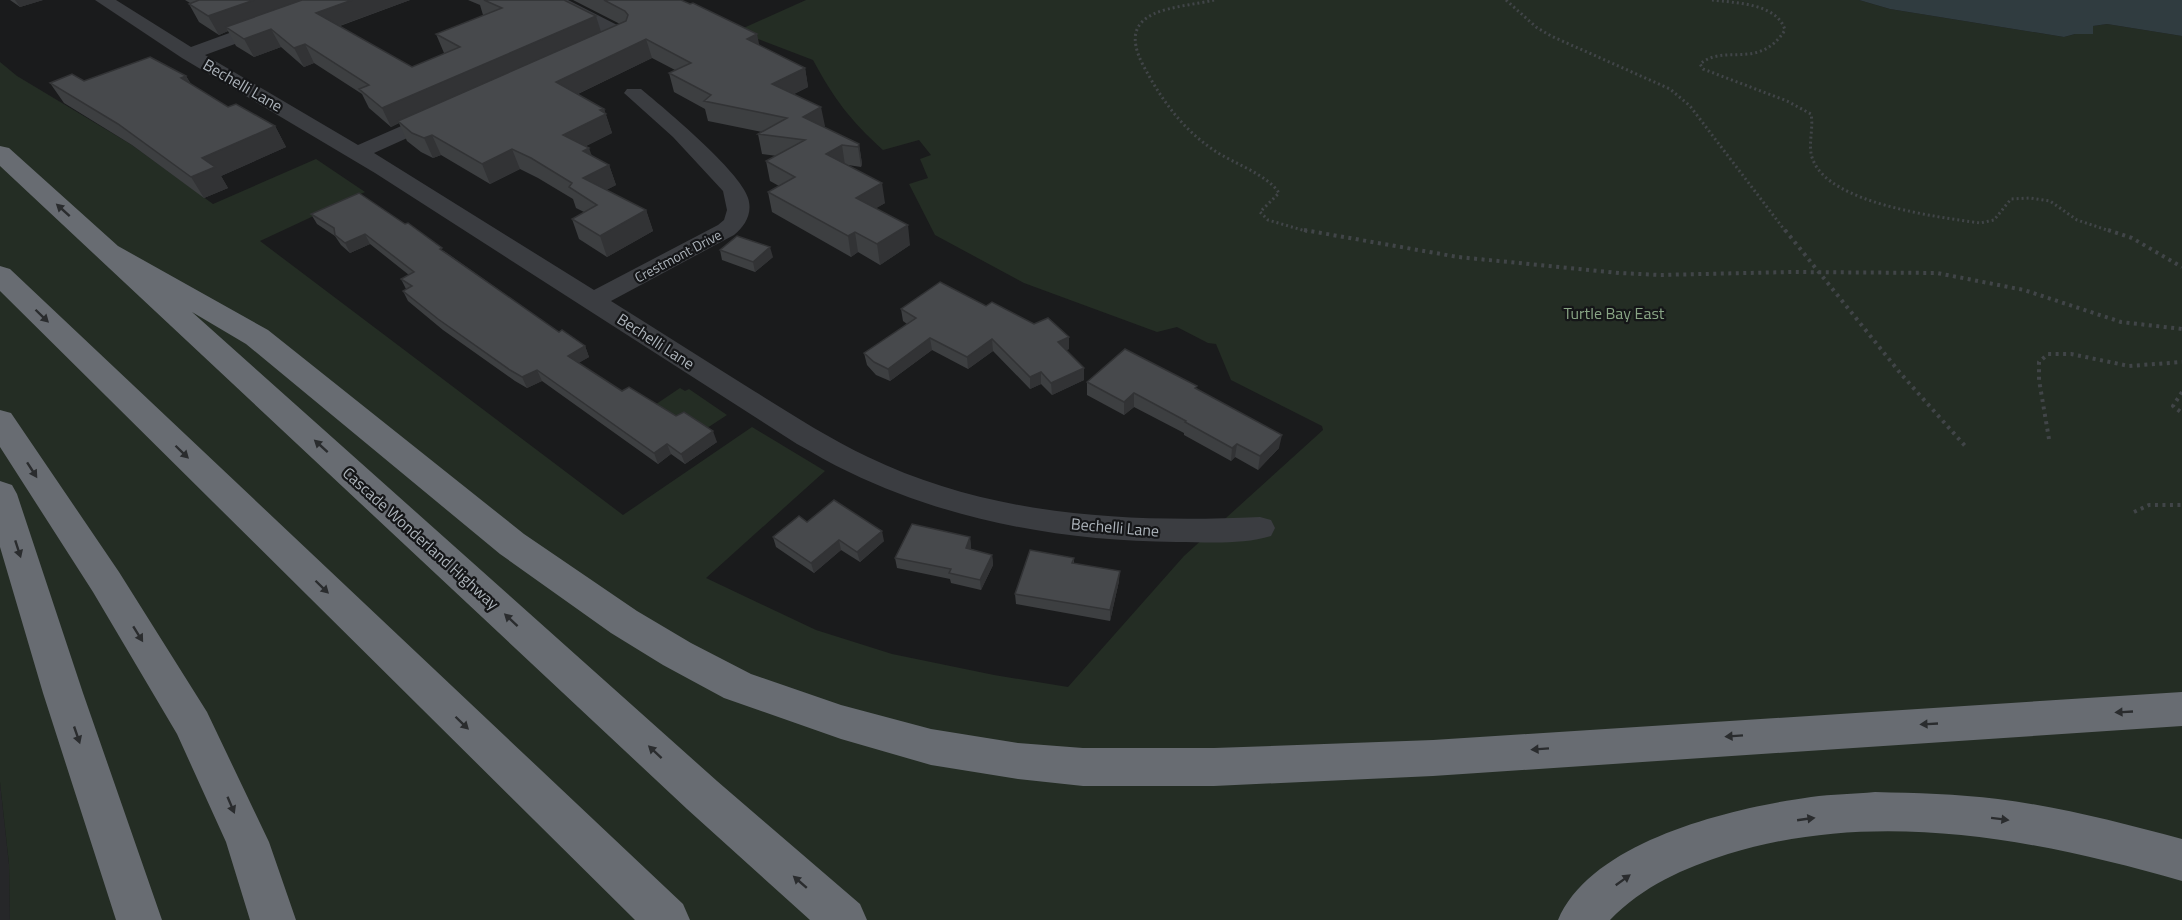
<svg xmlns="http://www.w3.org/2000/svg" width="2182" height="920" font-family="'Titillium Web',sans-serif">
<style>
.built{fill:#262729}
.green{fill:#242d24}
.water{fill:#303c40}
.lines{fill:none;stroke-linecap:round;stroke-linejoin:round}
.path-far1{stroke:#414548;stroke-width:3;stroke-dasharray:2 3;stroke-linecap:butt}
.path{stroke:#414548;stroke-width:4;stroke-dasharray:3 4.5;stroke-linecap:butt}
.minor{fill:#3b3d41;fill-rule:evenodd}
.highway{fill:#686c72;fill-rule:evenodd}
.wall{fill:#3d3f41}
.shaded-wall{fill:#323335}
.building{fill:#47494c;stroke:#323335;stroke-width:1.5}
.oneway{fill:#2a2c2e}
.labels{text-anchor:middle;stroke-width:4.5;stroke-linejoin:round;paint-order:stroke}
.far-street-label{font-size:14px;fill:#adb4bb;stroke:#151618}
.street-label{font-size:16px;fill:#adb4bb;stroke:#151618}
.park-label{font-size:16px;fill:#89a585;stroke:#151618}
</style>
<rect width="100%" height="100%" fill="#1a1b1c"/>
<!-- built -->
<path class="built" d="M0 782 9 864 10 920H0Z"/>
<!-- green -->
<path class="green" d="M806 0H1859L1890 9 2064 37 2075 34H2092L2093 26 2107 24 2182 36V920H10L9 864 0 782V62L17 76 132 145 213 204 316 159 365 192 260 241 623 515 752 427 825 471 706 578 816 630 892 654 994 675 1068 687 1184 556 1323 430 1322 426 1231 380 1216 344 1208 343 1177 327 1157 332 1024 283 935 235 909 184 928 178 920 159 931 155 919 140 883 150C850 120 834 99 813 60L737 31Z
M680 388 685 391 689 389 727 415 704 430 628 423Z"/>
<!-- water -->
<path class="water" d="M1859 0H2182V36L2107 24 2093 26V34H2075L2064 37 1890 9Z"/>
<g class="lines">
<!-- path-far1 -->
<path class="path-far1" d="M1214 0C1177 9 1113 7 1143 65 1161 99 1182 129 1215 151 1233 163 1268 175 1279 193L1260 212 1268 220 1309 232
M1506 0 1536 27 1551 36 1670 89 1690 106 1786 232
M1712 0C1735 3 1777 3 1785 30 1759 71 1725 43 1700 64L1703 69 1787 101 1811 114C1814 129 1807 146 1813 160 1830 204 1938 217 1980 223L1994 220 2011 199 2030 198 2050 201 2077 220 2113 232"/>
<!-- path -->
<path class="path" d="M1304 230 1458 257 1619 273 1659 275 1792 272 1937 273 2024 290 2121 322 2182 329
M1785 230 1901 374 1966 447
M2108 230 2132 238 2182 267
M2182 392 2173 406 2182 413
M2049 439 2039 380V362L2048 354H2071L2129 366 2182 362
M2134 512 2149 505H2182"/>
<!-- minor -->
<path class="minor" d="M95 0H116L191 47 320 0H346L343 4 205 55 358 145 431 113 438 111 445 113 448 117 445 121 374 153 594 290 718 225 724 220 727 210 723 191 673 137 624 93 627 89H641C665 109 740 171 748 198 753 213 745 226 734 235L611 301C659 331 706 361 754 391 791 414 828 438 868 457 990 516 1127 523 1260 517L1271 520 1275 528 1271 536C1242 545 1206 542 1176 542 1064 541 950 521 849 472 831 464 814 453 797 444L375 173 182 58Z
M545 0H568L629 31 631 35C624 45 606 52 594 49L592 45 594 41 607 35 548 4Z"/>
<!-- highway -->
<path class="highway" d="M0 146 9 148 118 246 268 330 524 534 637 611 691 643 751 674 841 705 931 729 1018 743 1083 748H1214L1433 740 2182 692V726L1433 776 1214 786H1083L1018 779 931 765 841 739 724 698 663 665 611 633 500 554 246 344 192 312 717 781 860 904 867 920H810L687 809 0 166Z
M0 266 10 269 683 904 690 920H635L0 291Z
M0 410 11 413 119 572 207 712 269 842 296 920H250L226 842 177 734 93 592 0 447Z
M0 481 12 485 17 494 83 693 162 920H116L43 693 0 547Z
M1875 792C1916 793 1957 794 1998 799 2061 807 2122 823 2182 839V881C2036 839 1877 808 1728 854 1684 868 1643 886 1610 920H1558C1592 840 1733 808 1811 797 1832 794 1854 794 1875 792Z"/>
</g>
<!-- wall -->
<path class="wall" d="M10 0H43L20 7Z
M185 0H410L340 26 412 67 445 53H444L436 34 484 15H483L480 5 468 0H564L601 32 620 24 573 0H681L759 45 805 68 808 87 794 94 825 126 824 127 859 144 862 164 861 167 848 165 885 203 876 208 910 245 880 265 858 252 851 257 772 212 768 192 779 186 770 181 766 161 777 156 762 154 758 134 762 132 708 121 705 109 674 92 669 73 675 70 652 58 578 94 604 109 612 133 586 146 592 156 609 165 616 185 606 190 646 210 653 231 607 257 579 239 572 219 584 212 576 208 573 199 538 178 520 169 490 184 441 155 433 158 421 152 407 141 399 123 391 127 369 108 362 94 314 63 304 67 281 47 254 57 236 46 228 31 219 35 199 22 189 4 190 3Z
M186 76 191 84 228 107 275 126 286 147 221 176 228 188 204 198 132 145 64 103 50 83Z
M311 214 444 251 559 332 585 346 589 357 578 363 622 391 717 442 685 464 671 454 658 464 542 381 527 388 515 381 443 330 408 301 403 291 406 289 401 279 409 275 370 244 350 253 341 245 335 236 317 224Z
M720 250 773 257 755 272 722 260Z
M901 309 1069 349 1066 350 1084 380 1052 395 1041 384 1030 389 993 351 968 369 932 350 890 381 876 375 867 365 864 353 907 324 903 321Z
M1087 382 1197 389 1279 448 1258 470 1235 457 1231 461 1184 435V433L1134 407 1124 415 1087 395Z
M807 522 884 541 860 562 841 550 814 573 776 547 773 537Z
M970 537 971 548V549L992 555 993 565 981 590 951 583 950 579 897 568 895 558Z
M1074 558V563L1119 581 1110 621 1016 604 1015 594Z"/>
<!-- shaded-wall -->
<path class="shaded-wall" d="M15 0H43L20 7Z
M254 0H313L226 27 228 31 219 35 208 16Z
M352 0H410L325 31 316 13Z
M596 16 602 35 398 121 399 123 391 127 382 108Z
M271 29 281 47 254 57 244 39Z
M757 34 761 53 747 39Z
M646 39 652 58 563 101 556 82Z
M305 44 314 63 304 67 294 48Z
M805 68 808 87 776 103 772 84Z
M186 76 198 97 181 78Z
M821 107 825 126 807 136 803 117Z
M604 109 612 133 570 154 563 135Z
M275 126 286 147 221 176 228 188 204 198 191 177 202 158Z
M432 135 441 155 433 158 424 138Z
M859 144 862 164 861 167 858 147Z
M842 145 845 165 826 154Z
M589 148 596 167 583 151Z
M512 149 520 169 490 184 482 164Z
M609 165 616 185 591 198 583 178Z
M882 183 885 203 860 218 856 198Z
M646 210 653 231 607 257 600 236Z
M908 225 910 245 880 265 877 244Z
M855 232 858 252 851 257 848 236Z
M365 234 370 244 350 253 345 243Z
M770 247 773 257 755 272 753 262Z
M1069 337V349L1058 354V342Z
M930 338 932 350 890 381 888 369Z
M992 339 993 351 968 369 967 357Z
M585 346 589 357 572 367 568 356Z
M1084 368V380L1052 395 1051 383Z
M537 370 542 381 527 388 522 377Z
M1041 372V384L1030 389V377Z
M1134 393V407L1124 415V402Z
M713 431 717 442 685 464 681 454Z
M1282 435 1279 448 1258 470 1260 456Z
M667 444 671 454 658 464 654 453Z
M1237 444 1235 457 1231 461 1232 448Z
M882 531 884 541 860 562 857 552Z
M970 537 971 548 967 559 966 548Z
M839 540 841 550 814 573 811 563Z
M992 555 993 565 981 590 980 580Z
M1120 571 1119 581 1110 621V610Z"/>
<!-- building -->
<path class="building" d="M199 0H254L208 16 189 4Z
M302 0H352L316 13 412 67 460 47 436 34 502 8 484 0H564L596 16 382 108 359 89 369 85 305 44 294 48 271 29 244 39 226 27Z
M604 0H681L690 4 693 3 757 34 747 39 805 68 772 84 821 107 803 117 859 144 858 147 842 145 826 154 882 183 856 198 908 225 877 244 855 232 848 236 768 192 795 177 766 161 805 140 758 134 787 118 704 101 711 95 669 73 691 63 646 39 556 82 604 109 600 110 606 114 563 135 589 148 583 151 609 165 583 178 646 210 600 236 572 219 597 205 569 187 572 183 531 158 512 149 482 164 432 135 424 138 412 133 398 121 626 21 628 15 625 11Z
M150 57 186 76 181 78 228 107 236 104 275 126 202 158 215 167 191 177 118 124 50 83 72 74 84 81Z
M359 193 405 224 408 223 442 248 440 249 559 332 562 330 585 346 568 356 622 391 629 387 676 416 684 412 713 431 681 454 667 444 654 453 537 370 522 377 510 370 438 319 403 291 412 286 401 279 414 272 365 234 345 243 335 235 334 228 311 214Z
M737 236 770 247 753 262 720 250Z
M940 282 986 306 992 302 1034 324 1048 318 1069 337 1058 342 1084 368 1051 383 1041 372 1030 377 992 339 967 357 930 338 888 369 874 362 864 353 916 318 901 309Z
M1125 349 1197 386 1195 388 1282 435 1260 456 1237 444 1232 448 1185 422 1186 421 1134 393 1124 402 1087 382Z
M834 500 882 531 857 552 839 540 811 563 773 537 799 516 807 522Z
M912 524 970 537 966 548 992 555 980 580 949 573 951 569 895 558Z
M1030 550 1074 558 1072 563 1120 571 1110 610 1015 594Z"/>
<!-- one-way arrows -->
<defs><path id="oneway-solid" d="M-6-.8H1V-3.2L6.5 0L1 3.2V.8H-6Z" transform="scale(1.5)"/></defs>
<g class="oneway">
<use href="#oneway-solid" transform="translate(63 210) rotate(-138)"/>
<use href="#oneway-solid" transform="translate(42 316) rotate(44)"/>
<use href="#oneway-solid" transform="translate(321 446) rotate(-138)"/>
<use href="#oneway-solid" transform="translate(182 452) rotate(44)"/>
<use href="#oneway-solid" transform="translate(32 470) rotate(57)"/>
<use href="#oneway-solid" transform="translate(18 549) rotate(72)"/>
<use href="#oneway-solid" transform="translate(322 587) rotate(44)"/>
<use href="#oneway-solid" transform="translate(511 620) rotate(-137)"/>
<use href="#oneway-solid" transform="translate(138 634) rotate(58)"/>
<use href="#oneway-solid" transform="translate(2124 712) rotate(177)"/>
<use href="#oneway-solid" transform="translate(462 723) rotate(44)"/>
<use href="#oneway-solid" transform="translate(1929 724) rotate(177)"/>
<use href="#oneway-solid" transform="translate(77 735) rotate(71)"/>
<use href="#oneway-solid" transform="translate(1734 736) rotate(176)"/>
<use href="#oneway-solid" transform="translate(1540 749) rotate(176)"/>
<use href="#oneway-solid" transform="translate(655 752) rotate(-137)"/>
<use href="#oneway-solid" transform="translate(231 805) rotate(67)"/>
<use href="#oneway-solid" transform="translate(1806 819) rotate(-8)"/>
<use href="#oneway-solid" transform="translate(2000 819) rotate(7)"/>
<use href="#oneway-solid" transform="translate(1623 880) rotate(-36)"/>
<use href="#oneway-solid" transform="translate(800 882) rotate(-139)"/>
</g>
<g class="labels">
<!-- far-street labels -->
<g class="far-street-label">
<text transform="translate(678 256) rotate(-28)" y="5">Crestmont Drive</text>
</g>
<!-- street labels -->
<g class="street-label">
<text transform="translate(243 85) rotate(30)" y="6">Bechelli Lane</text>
<text transform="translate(656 341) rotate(33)" y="6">Bechelli Lane</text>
<text transform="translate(1115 527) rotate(5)" y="6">Bechelli Lane</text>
<text transform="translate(421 538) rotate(42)" y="6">Cascade Wonderland Highway</text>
</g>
<!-- park labels -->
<g class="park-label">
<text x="1614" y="319">Turtle Bay East</text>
</g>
</g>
</svg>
